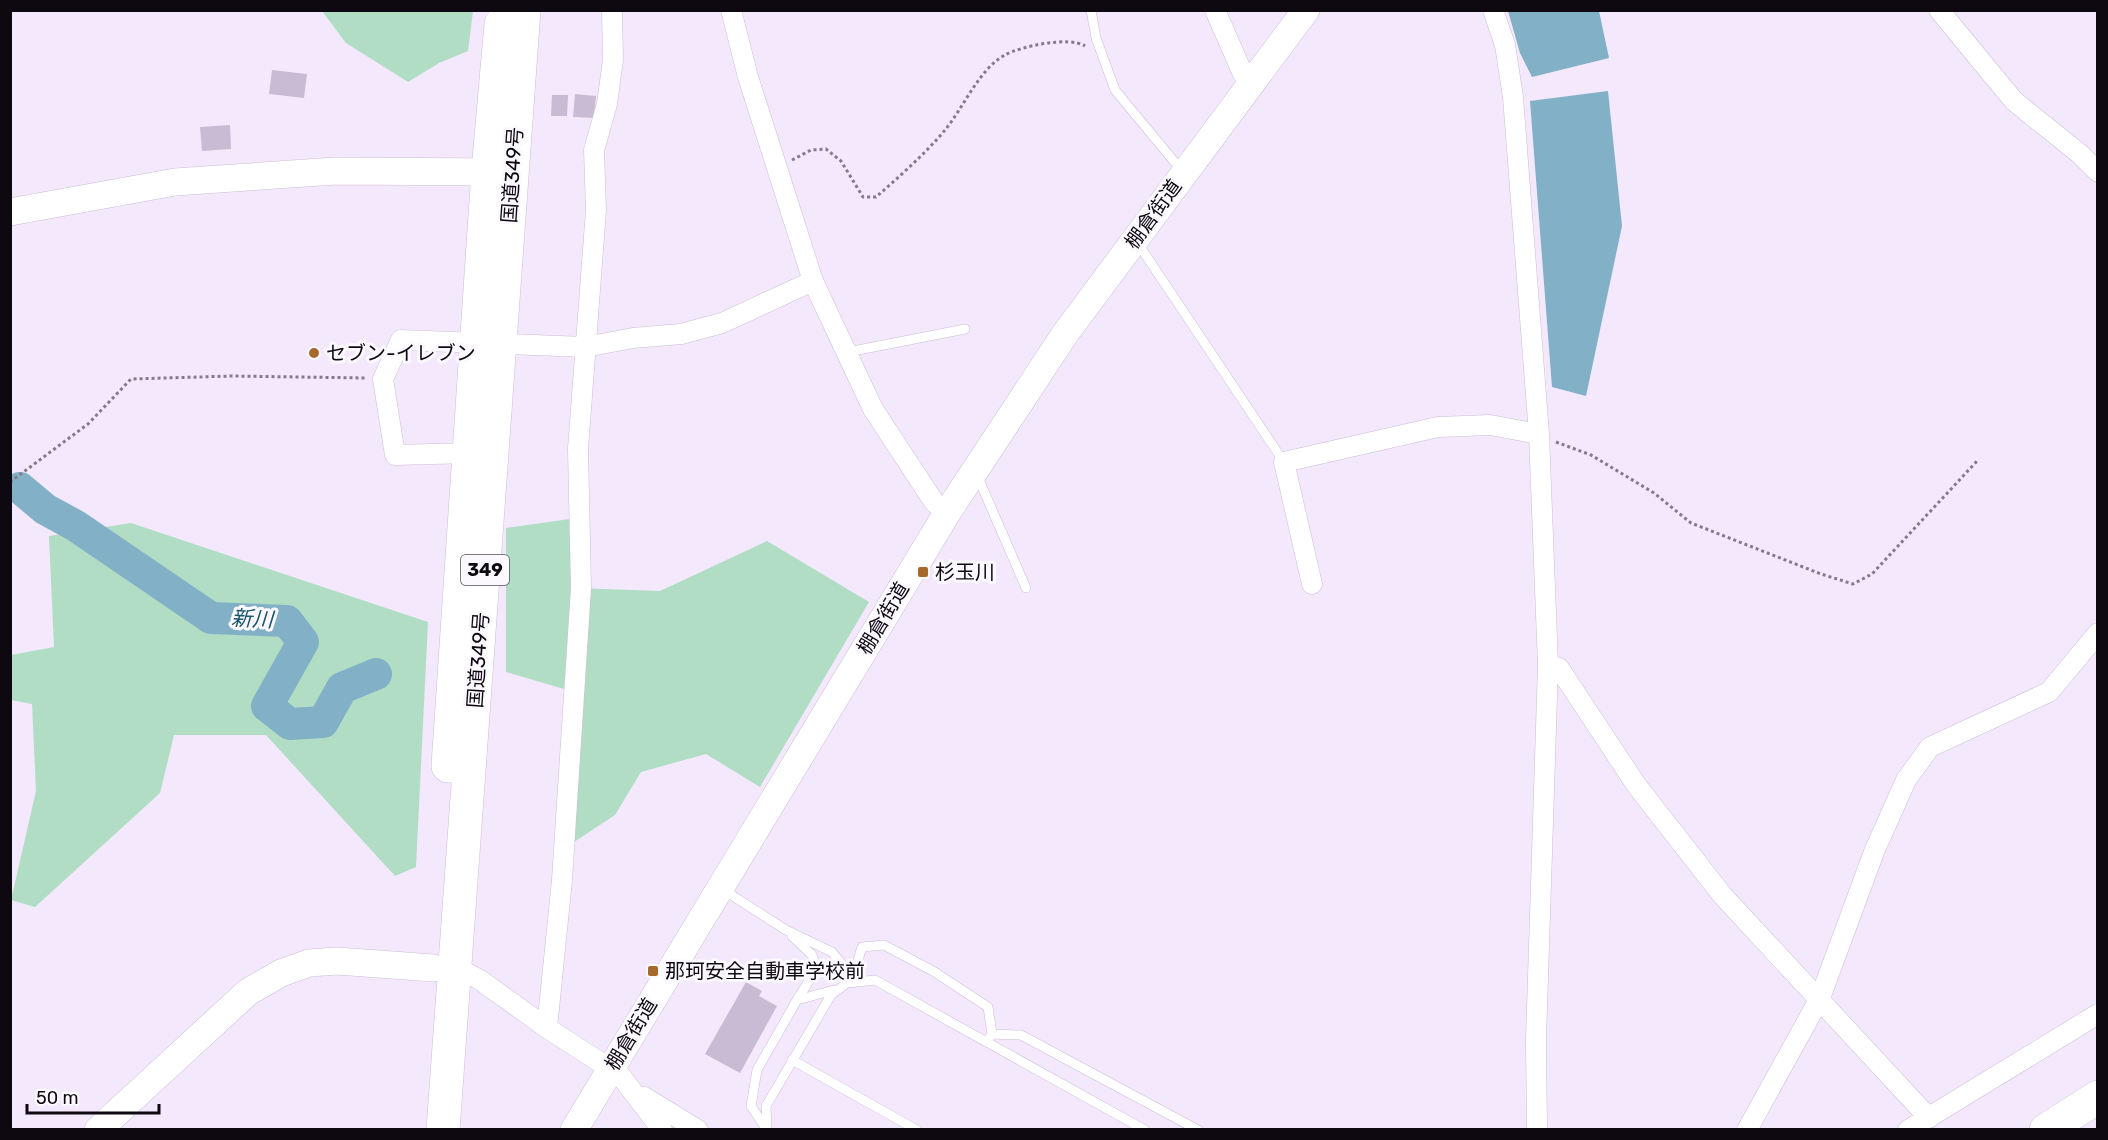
<svg xmlns="http://www.w3.org/2000/svg" width="2108" height="1140" font-family="Rubik,'Noto Sans JP',sans-serif">
<style>
.green{fill:#b1ddc4}
.water{fill:#82b0c6}
.lines{fill:none;stroke-linecap:round;stroke-linejoin:round}
.river{stroke:#82b0c6;stroke-width:32}
.building{fill:#c9bbd3}
.lane-casing{stroke:#ccbed7;stroke-width:10}
.street-casing{stroke:#ccbed7;stroke-width:21}
.secondary-casing{stroke:#ccbed7;stroke-width:28}
.highway-casing{stroke:#ccbed7;stroke-width:34}
.path{stroke:#837b89;stroke-width:3;stroke-dasharray:3 3;stroke-linecap:butt}
.lane{stroke:#fff;stroke-width:9}
.street{stroke:#fff;stroke-width:20}
.secondary{stroke:#fff;stroke-width:27}
.highway{stroke:#fff;stroke-width:33}
.poi-dot{fill:#a56a2b;stroke:#fcf9fe;stroke-width:2}
.labels{text-anchor:middle;stroke-width:6;stroke-linejoin:round;paint-order:stroke}
.shield{fill:#fcf9fe;stroke:#555158;stroke-width:1.5}
.shield-label{font-size:18px;font-weight:bold;fill:#0e0911}
.street-label{font-size:20px;fill:#0e0911;stroke:#fcf9fe}
.poi-label{font-size:20px;fill:#0e0911;stroke:#fcf9fe;text-anchor:start}
.water-label{font-size:21px;font-style:italic;fill:#19556c;stroke:#fcf9fe}
</style>
<rect width="100%" height="100%" fill="#f3e8fc"/>
<!-- green -->
<path class="green" d="M322 11H473L468 51 439 63 408 82 346 43Z
M570 519 574 588 660 591 767 541 869 602 760 787 706 754 641 772 615 815 574 842 581 694 506 672V528Z
M131 523 428 622 416 867 395 876 266 735H174L160 793 35 907 11 900 36 791 32 704 11 700V655L54 647 49 536Z"/>
<!-- water -->
<path class="water" d="M1508 11H1599L1609 58 1532 77 1520 53Z
M1608 91 1622 226 1586 396 1552 387 1530 101Z"/>
<g class="lines">
<!-- river -->
<path class="river" d="M20 488 45 509 76 526 211 618 287 621 303 642 267 706 290 724 323 722 342 688 376 674"/>
</g>
<!-- building -->
<path class="building" d="M272 70 307 74 304 98 269 94Z
M575 94 596 96 594 118 573 117Z
M552 95H568L567 116H551Z
M230 125 231 149 202 151 200 127Z
M746 982 762 991 759 996 777 1006 740 1073 705 1054Z"/>
<g class="lines">
<defs>
<path id="lane" d="M1091 10 1096 38 1115 90 1182 171
M1137 242 1284 462
M848 352 965 329
M977 475 1026 588
M722 889 786 930 832 952 855 980
M792 936 812 955 817 968 797 1000
M857 982 855 970 862 947 884 945 933 971 988 1007 992 1034
M986 1042 992 1034 1021 1035 1198 1130
M792 1060 917 1130
M767 1130 766 1106 831 995 847 983 875 980 1145 1130
M767 1130 751 1106 757 1070 797 1000 834 990"/>
<path id="street" d="M731 10 748 77 813 281 873 409 934 502 947 513
M1215 10 1243 74 1253 80
M1493 10 1505 45 1513 97 1539 434 1548 665 1536 1040 1537 1130
M1939 10 2014 101 2080 154 2098 172
M470 453 395 455 383 379 401 340 585 347 633 338 681 334 722 323 813 281
M1312 584 1284 462 1438 427 1490 425 1539 434
M1548 665 1559 668 1637 786 1723 896 1929 1118
M445 968 469 974 480 980 547 1028 620 1075 662 1130
M547 1028 562 880 581 588 578 449 596 210 594 150 607 104 613 60 612 10
M644 1097 698 1130
M1747 1130 1820 998 1874 852 1906 780 1930 747 2049 692 2098 633
M1908 1130 2098 1014"/>
<path id="secondary" d="M10 212 175 182 335 171 507 172
M98 1130 248 992 281 973 309 963 337 961 433 968
M574 1130 947 513 1065 334 1306 10"/>
<path id="highway" d="M448 766 488 171 501 24
M443 1130 524 10
M2046 1130 2098 1097"/>
</defs>
<!-- lane casing -->
<use href="#lane" class="lane-casing"/>
<!-- street casing -->
<use href="#street" class="street-casing"/>
<!-- secondary casing -->
<use href="#secondary" class="secondary-casing"/>
<!-- highway casing -->
<use href="#highway" class="highway-casing"/>
<!-- path -->
<path class="path" d="M792 160 811 150 826 149 841 161 863 197H876C900 176 925 154 945 130 964 107 979 69 1005 55 1021 46 1070 36 1085 46
M1556 442 1591 455 1654 493 1691 523 1821 574 1853 584 1872 574 1978 460
M10 482 88 424 131 379 232 376 366 378"/>
<!-- lane -->
<use href="#lane" class="lane"/>
<!-- street -->
<use href="#street" class="street"/>
<!-- secondary -->
<use href="#secondary" class="secondary"/>
<!-- highway -->
<use href="#highway" class="highway"/>
</g>
<!-- markers -->
<g class="poi-dot">
<circle cx="314" cy="353" r="6"/>
<rect x="917" y="566" width="12" height="12" rx="3"/>
<rect x="647" y="965" width="12" height="12" rx="3"/>
</g>
<g class="labels">
<!-- shield labels -->
<rect class="shield" x="461" y="555" width="48" height="30" rx="4.5"/>
<g class="shield-label">
<text x="485" y="576">349</text>
</g>
<!-- street labels -->
<g class="street-label">
<text transform="translate(512 175) rotate(-86)" y="7">国道349号</text>
<text transform="translate(1153 214) rotate(-54)" y="7">棚倉街道</text>
<text transform="translate(883 618) rotate(-59)" y="7">棚倉街道</text>
<text transform="translate(478 660) rotate(-86)" y="7">国道349号</text>
<text transform="translate(631 1034) rotate(-59)" y="7">棚倉街道</text>
</g>
<!-- poi labels -->
<g class="poi-label">
<text x="326" y="360">セブン-イレブン</text>
<text x="935" y="579">杉玉川</text>
<text x="665" y="978">那珂安全自動車学校前</text>
</g>
<!-- water labels -->
<g class="water-label">
<text transform="translate(252 619) rotate(3)" y="7">新川</text>
</g>
</g>
<!-- border -->
<rect width="2108" height="1140" fill="none" stroke="#0e0911" stroke-width="24"/>
<!-- scale -->
<path d="M27 1104v9h132v-9" fill="none" stroke="#0e0911" stroke-width="3"/>
<text x="36" y="1104" font-size="18" fill="#0e0911" stroke="#fcf9fe" stroke-width="4.5" paint-order="stroke">50 m</text>
</svg>
